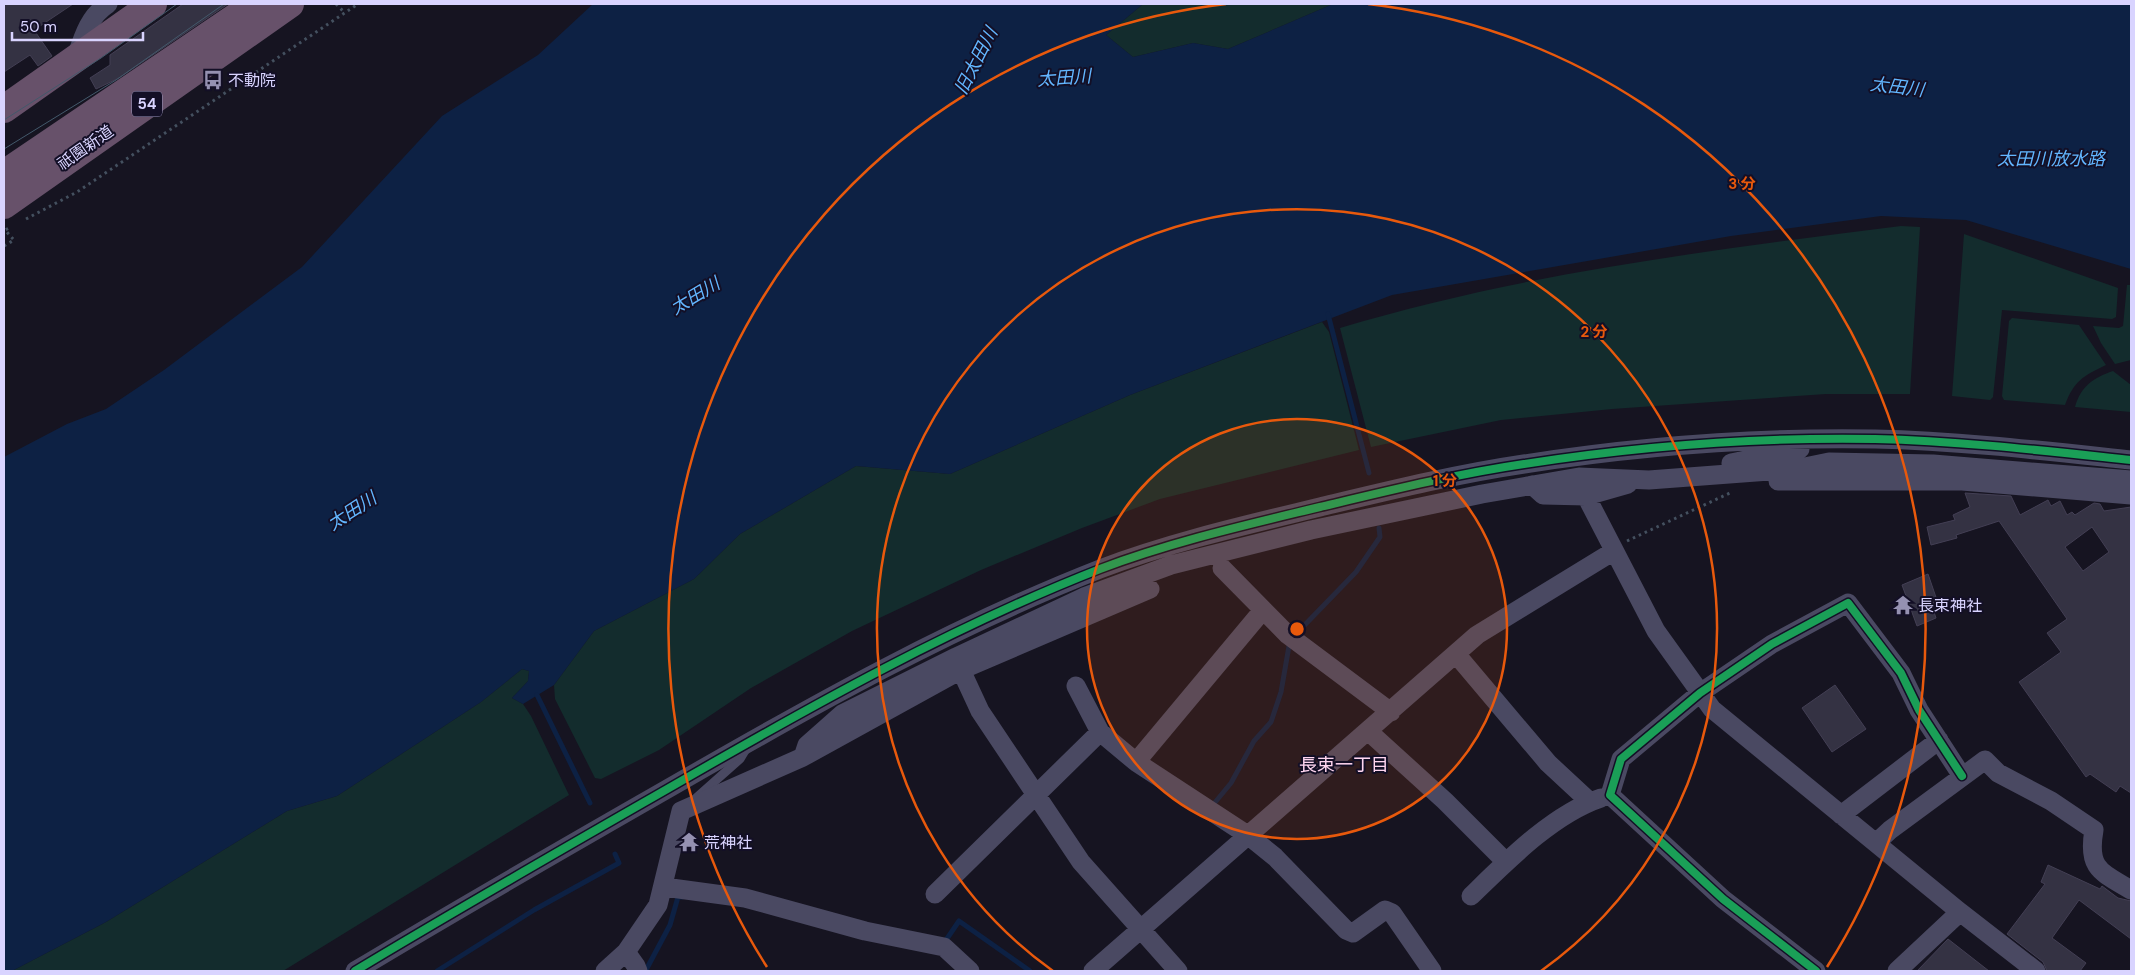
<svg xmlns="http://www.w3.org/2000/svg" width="2135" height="975" font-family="'DM Sans','Noto Sans JP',sans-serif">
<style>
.green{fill:#132c2d}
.water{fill:#0d2144}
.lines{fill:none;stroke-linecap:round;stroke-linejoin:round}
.stream{stroke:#0d2144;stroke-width:5}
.building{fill:#343243;stroke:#433f54;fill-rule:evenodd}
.path{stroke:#44505f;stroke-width:3;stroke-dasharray:2.5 4;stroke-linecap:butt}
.lane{stroke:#4a4962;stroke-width:9}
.street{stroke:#4a4962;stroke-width:19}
.highway{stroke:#67516a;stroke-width:28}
.tram{stroke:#43596b;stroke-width:1}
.cycleway-casing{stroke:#130f26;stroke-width:11}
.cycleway{stroke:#1a9f57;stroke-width:8}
.ring{fill:none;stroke:#e8590c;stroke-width:2.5}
.labels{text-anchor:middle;stroke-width:4;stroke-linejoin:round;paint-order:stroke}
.shield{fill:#130f26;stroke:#9e99be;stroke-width:1}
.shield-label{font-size:15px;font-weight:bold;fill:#d9d4ff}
.poi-label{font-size:16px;fill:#d9d4ff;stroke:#130f26;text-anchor:start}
.street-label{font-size:16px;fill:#d9d4ff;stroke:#130f26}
.water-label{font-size:18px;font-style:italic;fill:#62b6ff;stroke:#130f26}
.neighbourhood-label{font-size:18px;fill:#ffd6f0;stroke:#130f26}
.centre{fill:#e8590c;stroke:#130f26;stroke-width:2.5}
.ring-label{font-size:15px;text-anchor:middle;font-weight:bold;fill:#e8590c;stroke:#130f26;stroke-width:4;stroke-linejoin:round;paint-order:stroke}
</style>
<rect width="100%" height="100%" fill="#161421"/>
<!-- green -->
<path class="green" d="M1143 4H1333L1228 49 1193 43 1133 57 1106 35Z
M1901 226 1920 227 1910 394H1826L1612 409 1501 420 1371 447 1340 328C1522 273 1713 250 1901 226Z
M1964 234 2118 288 2116 317 2112 319 2002 310 1993 397 1990 400 1952 396Z
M2127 285H2131V360L2115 364 2101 343 2093 326 2119 328 2123 326Z
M2012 318 2079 325 2106 365C2083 376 2074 381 2065 405L2004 400 2002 396 2009 321Z
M1322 322 1329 332 1359 450 1160 499 1082 528 981 570 852 631 751 688 659 750 601 779 595 778 555 699 554 685 594 631 694 579 740 534 856 466 950 474 1130 395Z
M2113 371 2131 385V412L2075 407C2081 386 2093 378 2113 371Z
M522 669 529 671 528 681 512 698 523 704 531 716 569 795 283 971H12L106 922 287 811 337 796 481 702Z"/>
<!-- water -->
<path class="water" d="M593 4H1143L1106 35 1133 57 1193 43 1228 49 1333 4H2131V269L1966 220 1881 216 1731 236 1392 295 1130 395 950 474 856 466 740 534 694 579 594 631 554 685 523 704 512 698 528 681 529 671 522 669 481 702 337 796 287 811 106 922 12 971H4V457L67 424 106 409 164 370 302 267 442 116 538 55Z"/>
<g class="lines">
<!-- stream -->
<path class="stream" d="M1328 314 1369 473
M1295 635 1356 572 1380 537 1379 528
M537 695 590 803
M1212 806 1231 783 1254 741 1271 722 1281 692 1289 646
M944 943 959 921 1030 971
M646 970 670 925 678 897H682
M437 971 534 910 619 863 615 854"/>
</g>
<!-- building -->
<path class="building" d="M4 4H73L34 30 52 56 38 66 30 55 4 72Z
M183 4H228L119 78 96 89 90 78 110 65V55Z
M1965 493 2011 496 2020 515 2048 500 2051 506 2060 501 2067 515 2072 512 2075 515 2094 503 2100 504 2104 511 2131 507V793L2120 786 2116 792 2090 774 2086 777 2019 682 2061 652 2047 633 2067 619 1999 521 1956 535 1957 538 1931 545 1927 527 1955 520 1953 515 1970 507ZM2092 527 2109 552 2083 571 2065 547Z
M1928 574 1940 609 1934 612 1936 618 1917 626 1902 585Z
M1835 685 1866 729 1832 752 1802 708Z
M2048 865 2100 889 2102 886 2118 898 2131 901V939L2079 900 2052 938 2086 963 2080 971H2047L2043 962 2007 934 2045 884 2041 882Z
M1948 939 1989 971H1917Z"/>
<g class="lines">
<!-- path -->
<path class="path" d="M336 4 344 12
M26 219 77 192 358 4
M4 246 14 240 5 230 9 228
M1627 541 1732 492"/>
<!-- lane -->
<path class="lane" d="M696 798 740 759 746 749"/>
<!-- street -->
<path class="street" d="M76 58C83 37 89 16 108 4
M1731 463 1800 449
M1778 481H1962L2131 495
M1532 485 1543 495 1586 496 1628 484
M1586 496 1656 631 1712 709 1960 912 2036 971
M1222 568 1288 635 1391 712
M1456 654 1548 763 1590 802
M961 670 980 711 1081 862 1178 971
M1076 686 1100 732 1136 762 1249 836 1275 857 1346 930 1353 933 1385 910 1392 913 1432 971
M1368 731 1445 801 1506 862
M803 757 807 745 842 714 956 657 1084 597 1171 565 1311 530 1482 494 1579 477 1649 480 1795 469 1829 462 1933 464 2131 480
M1136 762 1263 610
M1841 815 1939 740
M1876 843 1890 830 1985 760 1998 773 2051 801 2094 830C2087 869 2101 872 2131 890
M664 887 745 898 865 931 944 947 970 971
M935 894 1100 732
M1471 896C1507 861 1553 814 1601 798
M626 952 636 966 638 971
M355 971C461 907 568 846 676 784 813 705 952 627 1100 569 1171 542 1246 525 1320 507 1387 491 1456 474 1524 464 1640 446 1759 437 1875 439 1961 441 2046 451 2131 460
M605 971 626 952 658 905 681 811 803 757 961 670 1150 589
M1093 971 1477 635 1614 551
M1816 971 1723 899 1610 795 1621 759 1700 693 1772 644 1848 603 1901 673 1919 710 1962 776
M1897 971 1960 912"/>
<!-- highway -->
<path class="highway" d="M4 109 153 4
M4 174 255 4
M4 205 290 4"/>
<!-- tram -->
<path class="tram" d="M4 120 101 58 177 4
M4 149 116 80 224 4"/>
<defs>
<path id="cycleway" d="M355 971C461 907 568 846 676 784 813 705 952 627 1100 569 1171 542 1246 525 1320 507 1387 491 1456 474 1524 464 1640 446 1759 437 1875 439 1961 441 2046 451 2131 460
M1816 971 1723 899 1610 795 1621 759 1700 693 1772 644 1848 603 1901 673 1919 710 1962 776"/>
</defs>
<!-- cycleway casing -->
<use href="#cycleway" class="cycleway-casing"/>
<!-- cycleway -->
<use href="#cycleway" class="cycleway"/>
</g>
<!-- distance rings -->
<circle cx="1297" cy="629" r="210" fill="#e8590c" fill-opacity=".12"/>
<g class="ring">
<circle cx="1297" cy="629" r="210"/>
<path d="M1053 971A420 420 0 1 1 1541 971"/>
<path d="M767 967A629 629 0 0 1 1226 4M1368 4A629 629 0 0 1 1827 967"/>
</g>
<!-- icons -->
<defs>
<symbol id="bus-bare" viewBox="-9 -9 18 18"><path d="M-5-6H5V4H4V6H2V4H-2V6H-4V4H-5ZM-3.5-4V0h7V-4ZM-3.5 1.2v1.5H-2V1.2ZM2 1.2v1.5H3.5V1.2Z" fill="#9591b1" stroke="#130f26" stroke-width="2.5" paint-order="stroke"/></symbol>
<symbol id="temple-bare" viewBox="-9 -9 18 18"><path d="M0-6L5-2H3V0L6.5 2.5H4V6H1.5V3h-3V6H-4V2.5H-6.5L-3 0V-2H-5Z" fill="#9591b1" stroke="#130f26" stroke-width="2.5" paint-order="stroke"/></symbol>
</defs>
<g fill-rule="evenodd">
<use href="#bus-bare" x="199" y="66" width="28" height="28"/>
<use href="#temple-bare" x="1889" y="591" width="28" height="28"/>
<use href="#temple-bare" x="675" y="828" width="28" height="28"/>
</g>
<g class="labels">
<!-- shield labels -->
<rect class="shield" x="132" y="91.5" width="30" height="25" rx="4"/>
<g class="shield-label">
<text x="147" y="109">54</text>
</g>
<!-- poi labels -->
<g class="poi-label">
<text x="228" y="86">不動院</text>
<text x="1918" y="611">長束神社</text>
<text x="704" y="848">荒神社</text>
</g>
<!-- street labels -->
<g class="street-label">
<text transform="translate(85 147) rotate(-35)" y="6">祇園新道</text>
</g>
<!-- water labels -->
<g class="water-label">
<text transform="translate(976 61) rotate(-63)" y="6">旧太田川</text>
<text transform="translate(1064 78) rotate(-4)" y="6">太田川</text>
<text transform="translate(1897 87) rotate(7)" y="6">太田川</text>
<text x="2051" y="165">太田川放水路</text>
<text transform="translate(695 296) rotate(-31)" y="6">太田川</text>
<text transform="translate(352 511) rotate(-33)" y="6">太田川</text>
</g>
<!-- neighbourhood labels -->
<g class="neighbourhood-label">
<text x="1344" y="771">長束一丁目</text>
</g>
</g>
<circle cx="1297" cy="629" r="8" class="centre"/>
<g class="ring-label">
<text x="1742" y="189">3 分</text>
<text x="1594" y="337">2 分</text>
<text x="1445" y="486">1 分</text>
</g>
<!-- border -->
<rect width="2135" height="975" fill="none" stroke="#d9d4ff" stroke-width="10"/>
<!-- scale -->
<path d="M12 32v8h131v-8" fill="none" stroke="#d9d4ff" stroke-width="2.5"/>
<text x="20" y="32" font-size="15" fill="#d9d4ff" stroke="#130f26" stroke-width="4" paint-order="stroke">50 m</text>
</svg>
